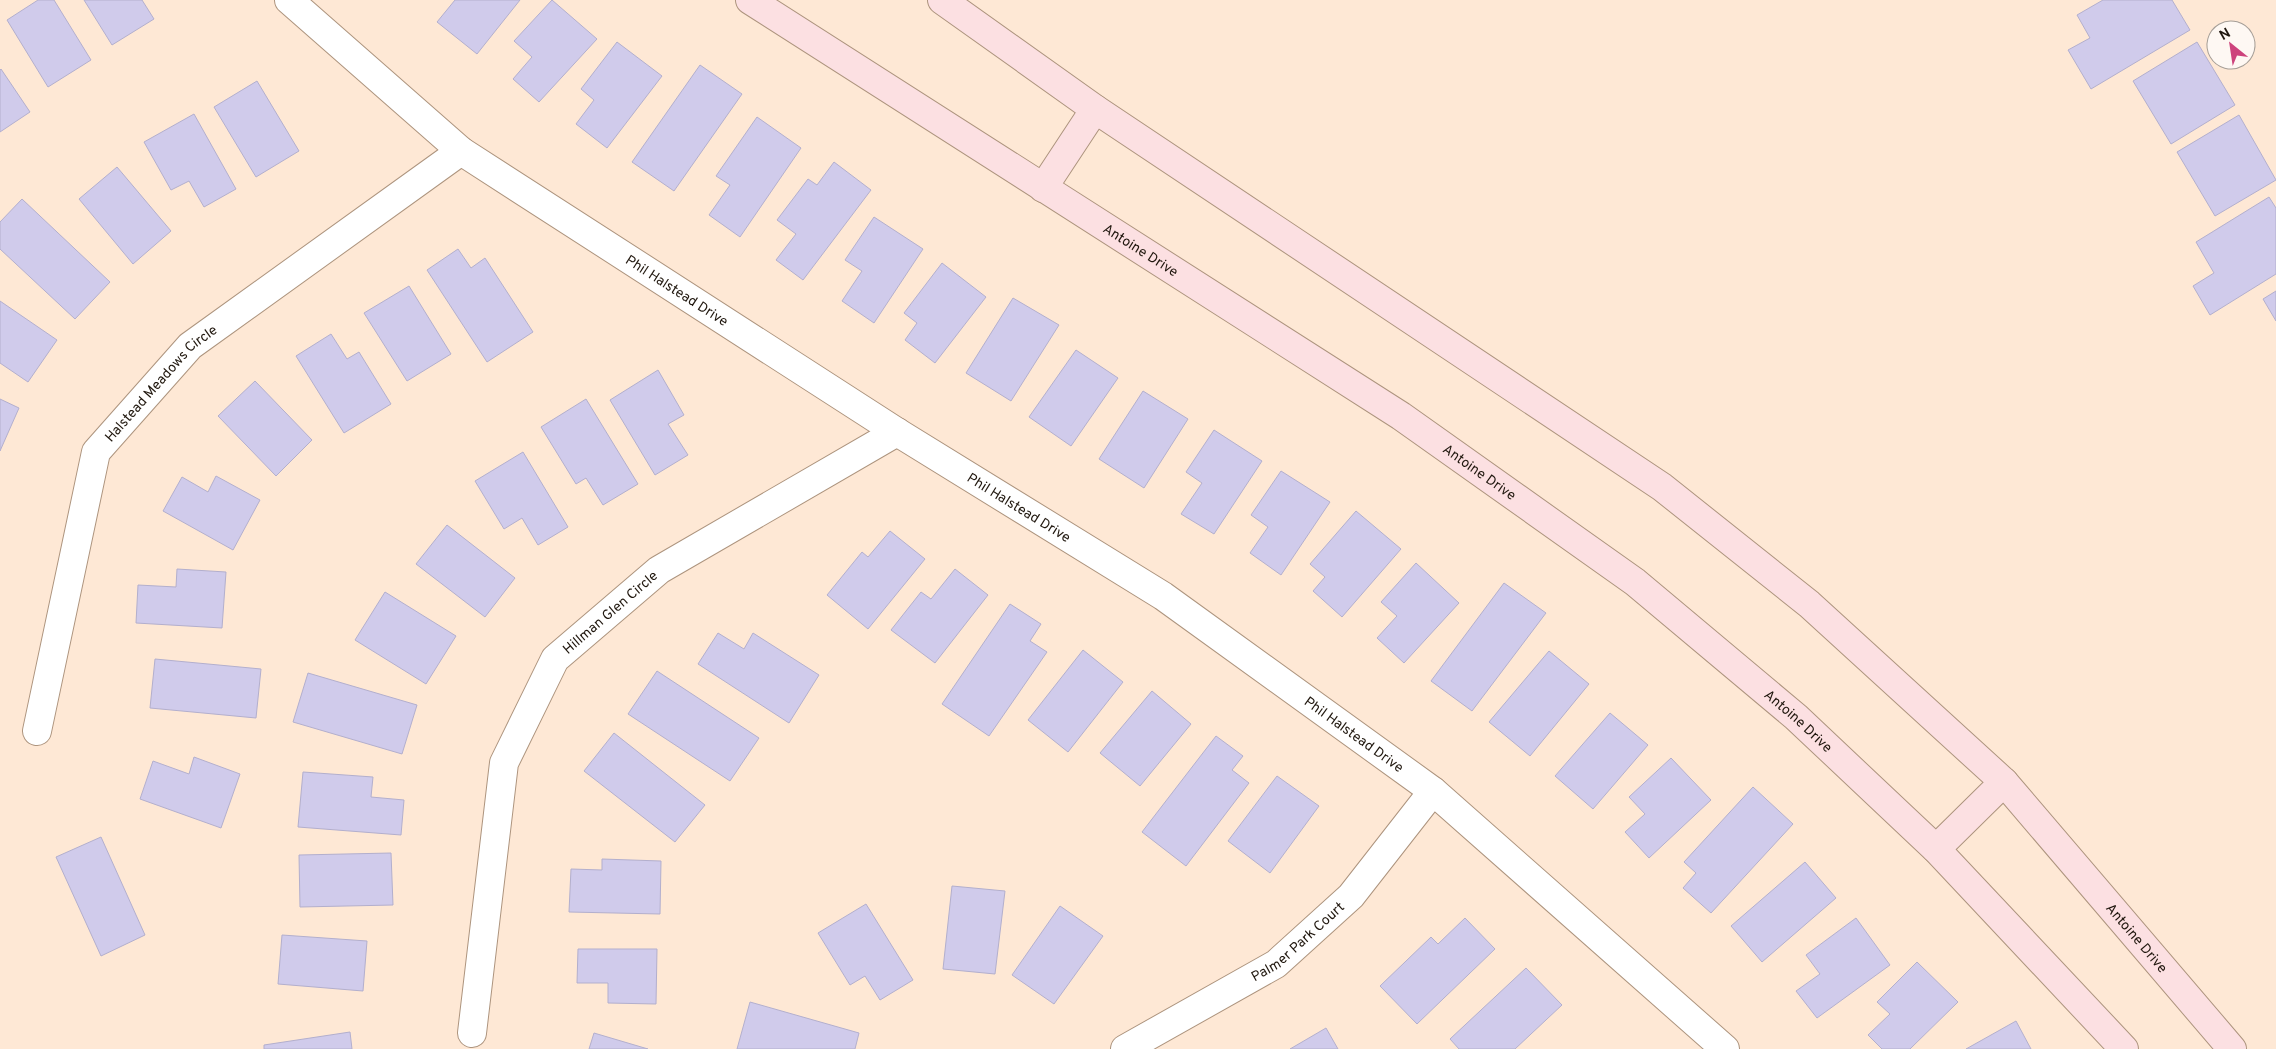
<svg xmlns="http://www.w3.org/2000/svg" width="2276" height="1049" font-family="Overpass,sans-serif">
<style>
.building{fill:#d0cbeb;stroke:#b3afcd}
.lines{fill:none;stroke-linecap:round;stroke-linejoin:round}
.street-casing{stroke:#ad947e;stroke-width:30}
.secondary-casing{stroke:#ad947e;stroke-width:30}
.street{stroke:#fff;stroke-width:28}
.secondary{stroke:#fce0e2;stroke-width:28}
.labels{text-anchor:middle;stroke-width:4;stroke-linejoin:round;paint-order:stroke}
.street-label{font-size:14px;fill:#20170e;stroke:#fef8f3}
</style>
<rect width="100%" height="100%" fill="#fee8d5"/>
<!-- building -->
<path class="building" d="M38 0H54L91 60 48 87 7 20Z
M84 0H142L154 19 112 45Z
M455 0H520L477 54 437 22Z
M552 0 597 39 539 102 513 79 532 57 514 41Z
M2103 0H2172L2190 30 2091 89 2068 50 2090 38 2077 15Z
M617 42 662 76 607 148 576 124 594 100 581 89Z
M2197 42 2235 105 2171 144 2133 81Z
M700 65 742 94 674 191 632 162Z
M1 69 30 112 0 132V70Z
M257 81 299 151 256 177 214 107Z
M194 114 236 189 204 207 189 181 171 190 144 142Z
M2239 115 2276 180 2215 216 2177 152Z
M757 117 801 148 740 237 709 215 730 185 716 176Z
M834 162 871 190 803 280 776 260 796 234 777 220 808 179 817 185Z
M117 167 171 231 133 264 79 199Z
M2269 197 2276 208V274L2210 315 2193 286 2214 273 2196 242Z
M22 199 110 282 75 319 0 249V222Z
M874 217 923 249 874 323 842 301 862 271 845 260Z
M458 249 471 268 485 258 533 332 487 362 427 270Z
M942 263 986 297 935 363 905 340 917 323 904 313Z
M409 286 451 354 407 381 364 313Z
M2276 291V321L2263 299Z
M1013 298 1059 325 1011 401 966 373Z
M0 301 57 340 28 382 0 363Z
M331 334 347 359 359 352 391 404 344 433 296 356Z
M1076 350 1118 378 1071 446 1029 417Z
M658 370 684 415 668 424 688 455 655 475 610 400Z
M255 381 312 440 276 476 218 416Z
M1143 391 1188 419 1144 488 1099 459Z
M0 399 19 408 0 451Z
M586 399 638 484 603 505 586 478 576 484 541 427Z
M1214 430 1262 461 1214 534 1181 514 1202 483 1186 472Z
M523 452 568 527 538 545 522 518 504 529 475 481Z
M1281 471 1330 502 1281 575 1250 553 1268 527 1251 515Z
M216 476 260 500 233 550 163 511 182 477 208 492Z
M1356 511 1401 549 1342 617 1313 591 1325 577 1310 564Z
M447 525 515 578 485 617 416 564Z
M890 531 925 559 868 629 827 595 862 552 868 557Z
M1416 563 1459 603 1404 663 1377 638 1397 616 1381 602Z
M177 569 226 572 222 628 136 623 138 585 176 587Z
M955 569 988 595 935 663 891 630 921 592 931 599Z
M1504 583 1546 613 1472 711 1431 681Z
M385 592 456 636 426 684 355 640Z
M1010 604 1041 624 1030 641 1047 652 989 736 942 704Z
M718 633 744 649 753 633 819 675 789 723 698 664Z
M1083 650 1123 682 1068 752 1028 720Z
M1549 651 1589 684 1530 756 1489 722Z
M155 659 261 669 256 718 150 708Z
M657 671 759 738 730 781 628 714Z
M308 673 417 705 402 754 293 722Z
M1152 691 1191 724 1140 786 1100 753Z
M1610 713 1648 745 1593 809 1555 776Z
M614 733 705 805 675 842 584 771Z
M1216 736 1243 756 1232 770 1249 783 1186 866 1142 832Z
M194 757 240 774 221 828 140 799 153 761 189 774Z
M1671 758 1711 800 1649 858 1625 832 1645 814 1629 797Z
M303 772 373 777 371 797 404 800 401 835 298 827Z
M1277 776 1319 806 1270 873 1228 841Z
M1753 787 1793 824 1711 913 1683 888 1696 873 1684 862Z
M101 837 145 935 101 956 56 857Z
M391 853 393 905 300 907 299 855Z
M602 859 661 861 660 914 569 912 571 869 602 870Z
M1805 862 1836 898 1762 962 1731 926Z
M952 886 1005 891 995 974 943 969Z
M866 904 913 980 880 1000 865 976 850 985 818 933Z
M1060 906 1103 936 1054 1004 1012 975Z
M1465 918 1495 949 1417 1024 1380 986 1431 937 1438 944Z
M1856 918 1890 965 1817 1018 1796 991 1820 974 1806 955Z
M282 935 367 941 363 991 278 984Z
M578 949H657L656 1004 608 1003V983H577Z
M1917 962 1958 1002 1910 1049H1882L1868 1035 1890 1014 1877 1002Z
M1526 968 1562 1005 1515 1049H1459L1450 1039Z
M750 1002 859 1033 855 1049H737Z
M2016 1021 2031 1049H1966Z
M1326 1028 1338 1049H1290Z
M350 1032 352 1049H264V1045Z
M594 1033 648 1049H589Z"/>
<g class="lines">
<defs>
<g id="street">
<path id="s1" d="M289 0 461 151 897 432 1163 596 1433 791 1725 1049"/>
<path id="s2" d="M37 731 96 452 190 346 461 151"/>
<path id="s3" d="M472 1033 504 763 555 659 659 570 897 432"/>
<path id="s4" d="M1125 1049 1276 964 1351 896 1433 791"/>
</g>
<g id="secondary">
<path id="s5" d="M750 0 1401 416 1635 582 1796 717 1936 849 2124 1049"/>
<path id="s6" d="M942 0 1095 109 1662 487 1809 604 2004 782 2232 1049"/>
<path d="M1043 188 1095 109"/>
<path d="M1936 849 2004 782"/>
</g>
</defs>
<!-- street casing -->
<use href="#street" class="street-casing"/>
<!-- secondary casing -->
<use href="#secondary" class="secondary-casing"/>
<!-- street -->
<use href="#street" class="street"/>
<!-- secondary -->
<use href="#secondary" class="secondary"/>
</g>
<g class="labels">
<!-- street labels -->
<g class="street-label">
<text dy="5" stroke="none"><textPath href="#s5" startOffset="464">Antoine Drive</textPath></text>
<text dy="5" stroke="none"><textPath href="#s1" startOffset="486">Phil Halstead Drive</textPath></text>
<text dy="5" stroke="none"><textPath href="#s2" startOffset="380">Halstead Meadows Circle</textPath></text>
<text dy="5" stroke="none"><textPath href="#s5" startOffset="869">Antoine Drive</textPath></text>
<text dy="5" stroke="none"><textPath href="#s1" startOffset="891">Phil Halstead Drive</textPath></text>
<text dy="5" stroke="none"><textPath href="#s3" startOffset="460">Hillman Glen Circle</textPath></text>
<text dy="5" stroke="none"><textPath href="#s5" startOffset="1274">Antoine Drive</textPath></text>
<text dy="5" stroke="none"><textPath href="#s1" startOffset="1296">Phil Halstead Drive</textPath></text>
<text dy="5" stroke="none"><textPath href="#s6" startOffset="1526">Antoine Drive</textPath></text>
<text dy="5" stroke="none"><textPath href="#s4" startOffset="204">Palmer Park Court</textPath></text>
</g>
</g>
<!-- north arrow -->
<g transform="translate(2231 45) rotate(330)"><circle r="24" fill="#fef8f3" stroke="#a59e97"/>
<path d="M0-4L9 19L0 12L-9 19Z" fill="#cd437c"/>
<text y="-8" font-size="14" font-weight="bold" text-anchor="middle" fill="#20170e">N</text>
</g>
</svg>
